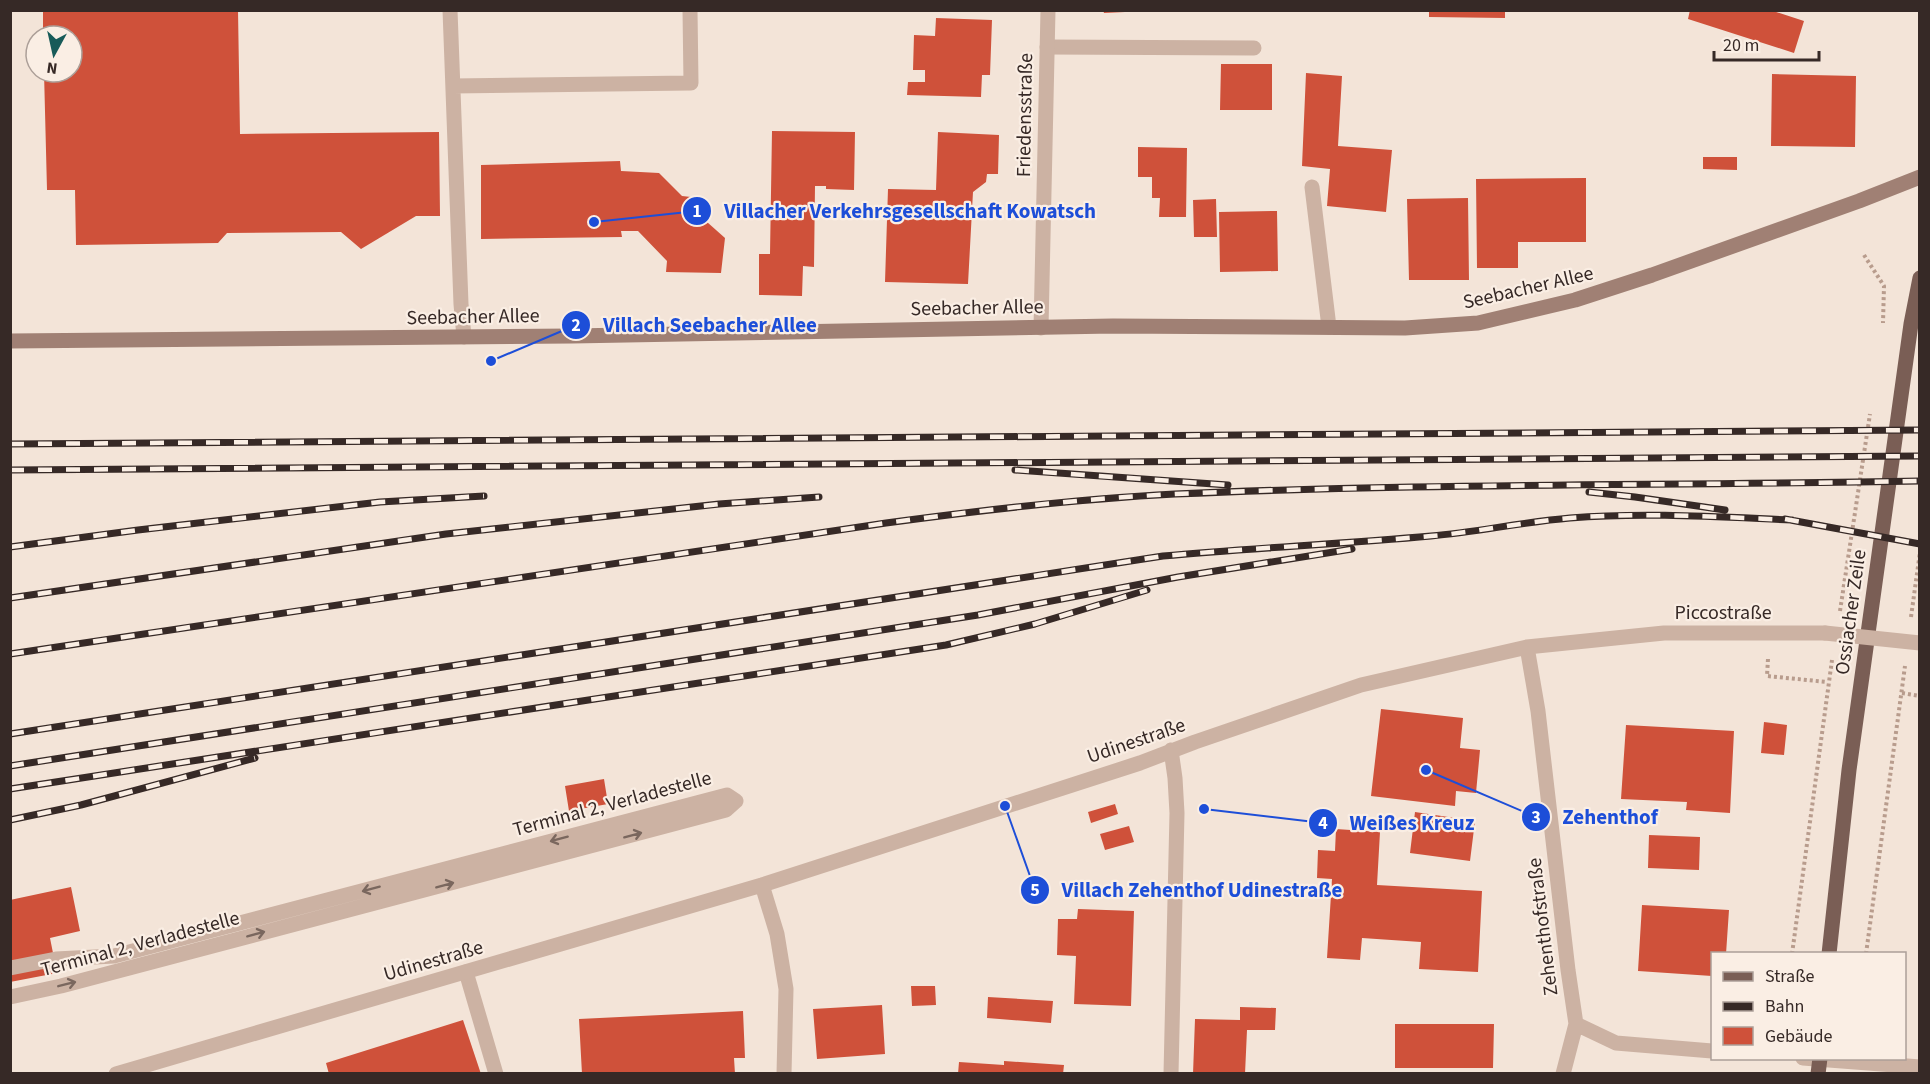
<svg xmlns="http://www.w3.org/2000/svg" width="1930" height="1084" font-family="'Source Sans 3',sans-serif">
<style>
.building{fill:#cf513a}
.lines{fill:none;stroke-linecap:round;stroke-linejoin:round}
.path{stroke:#b89c8d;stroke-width:4;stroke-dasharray:3 3;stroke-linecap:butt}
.lane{stroke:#ccb2a3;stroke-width:15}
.street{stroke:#ccb2a3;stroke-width:15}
.secondary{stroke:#a08074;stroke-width:15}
.primary{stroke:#7a5e55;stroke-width:15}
.rail-casing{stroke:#362926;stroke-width:7}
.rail{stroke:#faeee4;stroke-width:4.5;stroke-dasharray:14;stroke-linecap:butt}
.street-bridge{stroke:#ccb2a3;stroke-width:15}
.oneway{stroke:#7a675e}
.labels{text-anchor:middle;stroke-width:4.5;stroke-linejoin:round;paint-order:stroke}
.street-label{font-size:20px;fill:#362926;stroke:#faeee4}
.leader{fill:none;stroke:#1d4ed8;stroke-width:2}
.callout-dot{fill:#1d4ed8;stroke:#faeee4;stroke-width:2}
.mark-label{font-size:18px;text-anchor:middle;font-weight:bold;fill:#fff}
.callout-label{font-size:21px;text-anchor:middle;font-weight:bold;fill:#1d4ed8;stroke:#faeee4;stroke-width:4.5;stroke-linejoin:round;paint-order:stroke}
</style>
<rect width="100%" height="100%" fill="#f3e4d8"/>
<!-- building -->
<path class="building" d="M43 10H238L240 134 439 132 440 216H416L361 249 341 232 227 233 218 243 76 245 75 190H47L44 72H72V36H43Z
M1103 10H1125V12L1104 13Z
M1429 10H1505V18L1429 17Z
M1690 10H1770L1804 21 1794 53 1688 19Z
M936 18 992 20 990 75H982L981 97 907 95 908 82H925V70H913L914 35 935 36Z
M1221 64H1272V110H1220Z
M1306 73 1342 76 1338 146 1392 150 1386 212 1327 206 1330 169 1302 166Z
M1772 74 1856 76 1855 147 1771 146Z
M772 131 855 132 854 190 826 189V186H815L814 267 803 266 802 296 759 295V254H770Z
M938 132 999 135 998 174H987L986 182 973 192 968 284 885 282 888 189 936 190Z
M1138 147 1187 148 1186 217H1159L1160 198H1152V177H1138Z
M1703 157H1737V170L1703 169Z
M620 161 621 171 659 173 682 196 691 197 700 203 698 214 725 238 721 273 666 272 667 261 638 231H621L622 237 481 239V165Z
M1586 178V242H1518V268H1477L1476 179Z
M1468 198 1469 280H1409L1407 199Z
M1216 199 1217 237H1194L1193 200Z
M1277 211 1278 271 1220 272 1219 212Z
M1381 709 1463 718 1460 748 1480 750 1476 793 1456 791 1455 806 1371 796Z
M1764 722 1787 725 1784 755 1761 753Z
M1626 725 1734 731 1730 813 1686 810 1687 802 1621 799Z
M604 779 608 804 569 811 565 786Z
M1115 804 1118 814 1091 823 1088 812Z
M1415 812 1475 821 1470 861 1410 853Z
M1129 826 1134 842 1105 850 1100 834Z
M1336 829 1380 832 1377 885 1482 891 1478 972 1419 969 1421 942 1362 938 1360 960 1327 958 1332 879 1317 878 1318 850 1335 851Z
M1649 835 1700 837 1699 870 1648 868Z
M71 887 80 931 50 938 57 973 10 982V900Z
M1642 905 1729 910 1726 954H1712V976L1638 971Z
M1078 909 1134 911 1131 1006 1074 1004 1076 956 1057 955 1058 919H1077Z
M911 986H935L936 1005 912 1006Z
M988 997 1053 1001 1051 1023 987 1018Z
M882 1005 885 1054 817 1059 813 1009Z
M1240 1007 1276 1008 1275 1030H1247L1245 1074H1193L1195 1019 1240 1020Z
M743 1011 745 1058H734L735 1074H582L579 1019Z
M463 1020 481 1074H329L326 1063Z
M1395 1024H1494L1493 1068H1395Z
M1004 1061 1064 1065 1063 1074H958L959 1062 1004 1065Z"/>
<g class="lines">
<!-- path -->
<path class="path" d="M1864 255 1884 286 1883 323
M1840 611 1870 414
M1911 617 1920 552
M1768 659 1767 676 1827 682
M1902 693 1920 696
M1792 954 1832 660
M1866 954 1905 666"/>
<!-- lane -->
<path class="lane" d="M450 10 461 304 464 337
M1047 47 1254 48
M453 86 691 83 690 10
M1312 187 1329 327
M10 968 56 959 114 956 727 795 736 801 726 810 61 986 10 997
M466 972 496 1074"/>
<!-- street -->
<path class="street" d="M1041 328 1048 10
M1527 647 1538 711 1568 970 1576 1024 1563 1074
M762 885 777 934 786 989 784 1074
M1576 1024 1616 1043 1712 1051
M1803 1058 1920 1067
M116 1074 762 885 1140 763 1195 742 1361 685 1527 647 1664 633H1825
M1171 1074 1177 813 1175 778 1171 750"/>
<!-- secondary -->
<path class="secondary" d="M10 341 572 336 1113 326 1405 328 1478 323 1575 300 1652 275 1859 201 1920 177"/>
<!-- primary -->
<path class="primary" d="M1829 954 1849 770 1911 324 1920 278
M1818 1074 1820 1058"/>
<defs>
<path id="rail" d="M10 444 1920 430
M10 470 1920 456
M1015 470 1228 485
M1589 492 1635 497 1725 510
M1785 519 1920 544
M10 547 138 530 380 502 484 496
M10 598 446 534 719 504 819 497
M10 654 886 523C982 510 1078 499 1175 494 1423 483 1672 486 1920 481
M10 734 1163 556C1252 548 1342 544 1431 536 1477 532 1523 522 1570 518 1644 512 1719 517 1792 520
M10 766 978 615 1178 577 1352 549
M10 789 946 645 1035 624 1147 590
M10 820 81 805 255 758"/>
</defs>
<!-- rail casing -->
<use href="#rail" class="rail-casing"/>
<!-- rail -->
<use href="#rail" class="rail"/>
<!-- street-bridge -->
<path class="street-bridge" d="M1825 633 1920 643"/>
</g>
<!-- one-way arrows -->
<defs><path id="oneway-shaft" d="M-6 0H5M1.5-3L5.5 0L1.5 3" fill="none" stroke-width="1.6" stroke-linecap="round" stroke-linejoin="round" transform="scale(1.5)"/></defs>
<g class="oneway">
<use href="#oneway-shaft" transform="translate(633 835) rotate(-15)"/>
<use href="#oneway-shaft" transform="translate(559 839) rotate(165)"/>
<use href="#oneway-shaft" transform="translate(445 885) rotate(-15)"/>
<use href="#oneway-shaft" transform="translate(371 889) rotate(165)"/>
<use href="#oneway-shaft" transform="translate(256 934) rotate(-15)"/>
<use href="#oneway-shaft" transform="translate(67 984) rotate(-14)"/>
</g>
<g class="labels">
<!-- street labels -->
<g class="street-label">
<text transform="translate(1024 115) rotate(-89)" y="7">Friedensstraße</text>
<text transform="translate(1528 287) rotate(-13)" y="7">Seebacher Allee</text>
<text transform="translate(977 307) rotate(-1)" y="7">Seebacher Allee</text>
<text transform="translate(473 316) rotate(-1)" y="7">Seebacher Allee</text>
<text x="1723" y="619">Piccostraße</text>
<text transform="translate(1850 612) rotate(-82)" y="7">Ossiacher Zeile</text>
<text transform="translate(1136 740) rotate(-19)" y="7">Udinestraße</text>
<text transform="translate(612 803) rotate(-15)" y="7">Terminal 2, Verladestelle</text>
<text transform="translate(1542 927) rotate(-97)" y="7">Zehenthofstraße</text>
<text transform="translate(140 943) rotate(-15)" y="7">Terminal 2, Verladestelle</text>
<text transform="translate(433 960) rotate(-16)" y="7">Udinestraße</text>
</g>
</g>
<!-- callouts -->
<path class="leader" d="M594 222L697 211M491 361L576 325M1426 770L1536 817M1204 809L1323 823M1005 806L1035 890"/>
<g class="callout-dot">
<circle cx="594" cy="222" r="6"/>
<circle cx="491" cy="361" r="6"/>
<circle cx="1426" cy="770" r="6"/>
<circle cx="1204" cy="809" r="6"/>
<circle cx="1005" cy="806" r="6"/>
<circle cx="697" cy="211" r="15"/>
<circle cx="576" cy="325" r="15"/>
<circle cx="1536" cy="817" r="15"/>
<circle cx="1323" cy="823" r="15"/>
<circle cx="1035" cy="890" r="15"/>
</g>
<g class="mark-label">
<text x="697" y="217">1</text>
<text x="576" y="331">2</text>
<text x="1536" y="823">3</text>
<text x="1323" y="829">4</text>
<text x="1035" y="896">5</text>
</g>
<g class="callout-label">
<text x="910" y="218">Villacher Verkehrsgesellschaft Kowatsch</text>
<text x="710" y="332">Villach Seebacher Allee</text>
<text x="1610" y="824">Zehenthof</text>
<text x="1412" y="830">Weißes Kreuz</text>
<text x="1202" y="897">Villach Zehenthof Udinestraße</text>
</g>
<!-- border -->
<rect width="1930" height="1084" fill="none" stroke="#362926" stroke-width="24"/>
<!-- legend -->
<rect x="1711" y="952" width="195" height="108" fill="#faeee4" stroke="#ac9f98" stroke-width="1.5"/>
<rect x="1723" y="972" width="30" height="9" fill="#7a5e55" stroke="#ac9f98" stroke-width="1.5"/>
<text x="1765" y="982" font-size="18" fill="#362926">Straße</text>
<rect x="1723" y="1002" width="30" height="9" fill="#362926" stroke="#ac9f98" stroke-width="1.5"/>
<text x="1765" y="1012" font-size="18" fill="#362926">Bahn</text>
<rect x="1723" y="1027" width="30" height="18" fill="#cf513a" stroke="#ac9f98" stroke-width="1.5"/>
<text x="1765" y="1042" font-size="18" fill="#362926">Gebäude</text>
<!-- north arrow -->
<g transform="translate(54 54) rotate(188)"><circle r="28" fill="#faeee4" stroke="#ac9f98" stroke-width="1.5"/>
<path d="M0-4.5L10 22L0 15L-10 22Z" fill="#185b59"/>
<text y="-9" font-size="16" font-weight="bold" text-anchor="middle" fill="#362926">N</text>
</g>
<!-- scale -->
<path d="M1714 51v9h105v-9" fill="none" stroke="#362926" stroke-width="3"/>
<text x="1723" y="51" font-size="18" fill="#362926" stroke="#faeee4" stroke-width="4.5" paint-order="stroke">20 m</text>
</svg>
